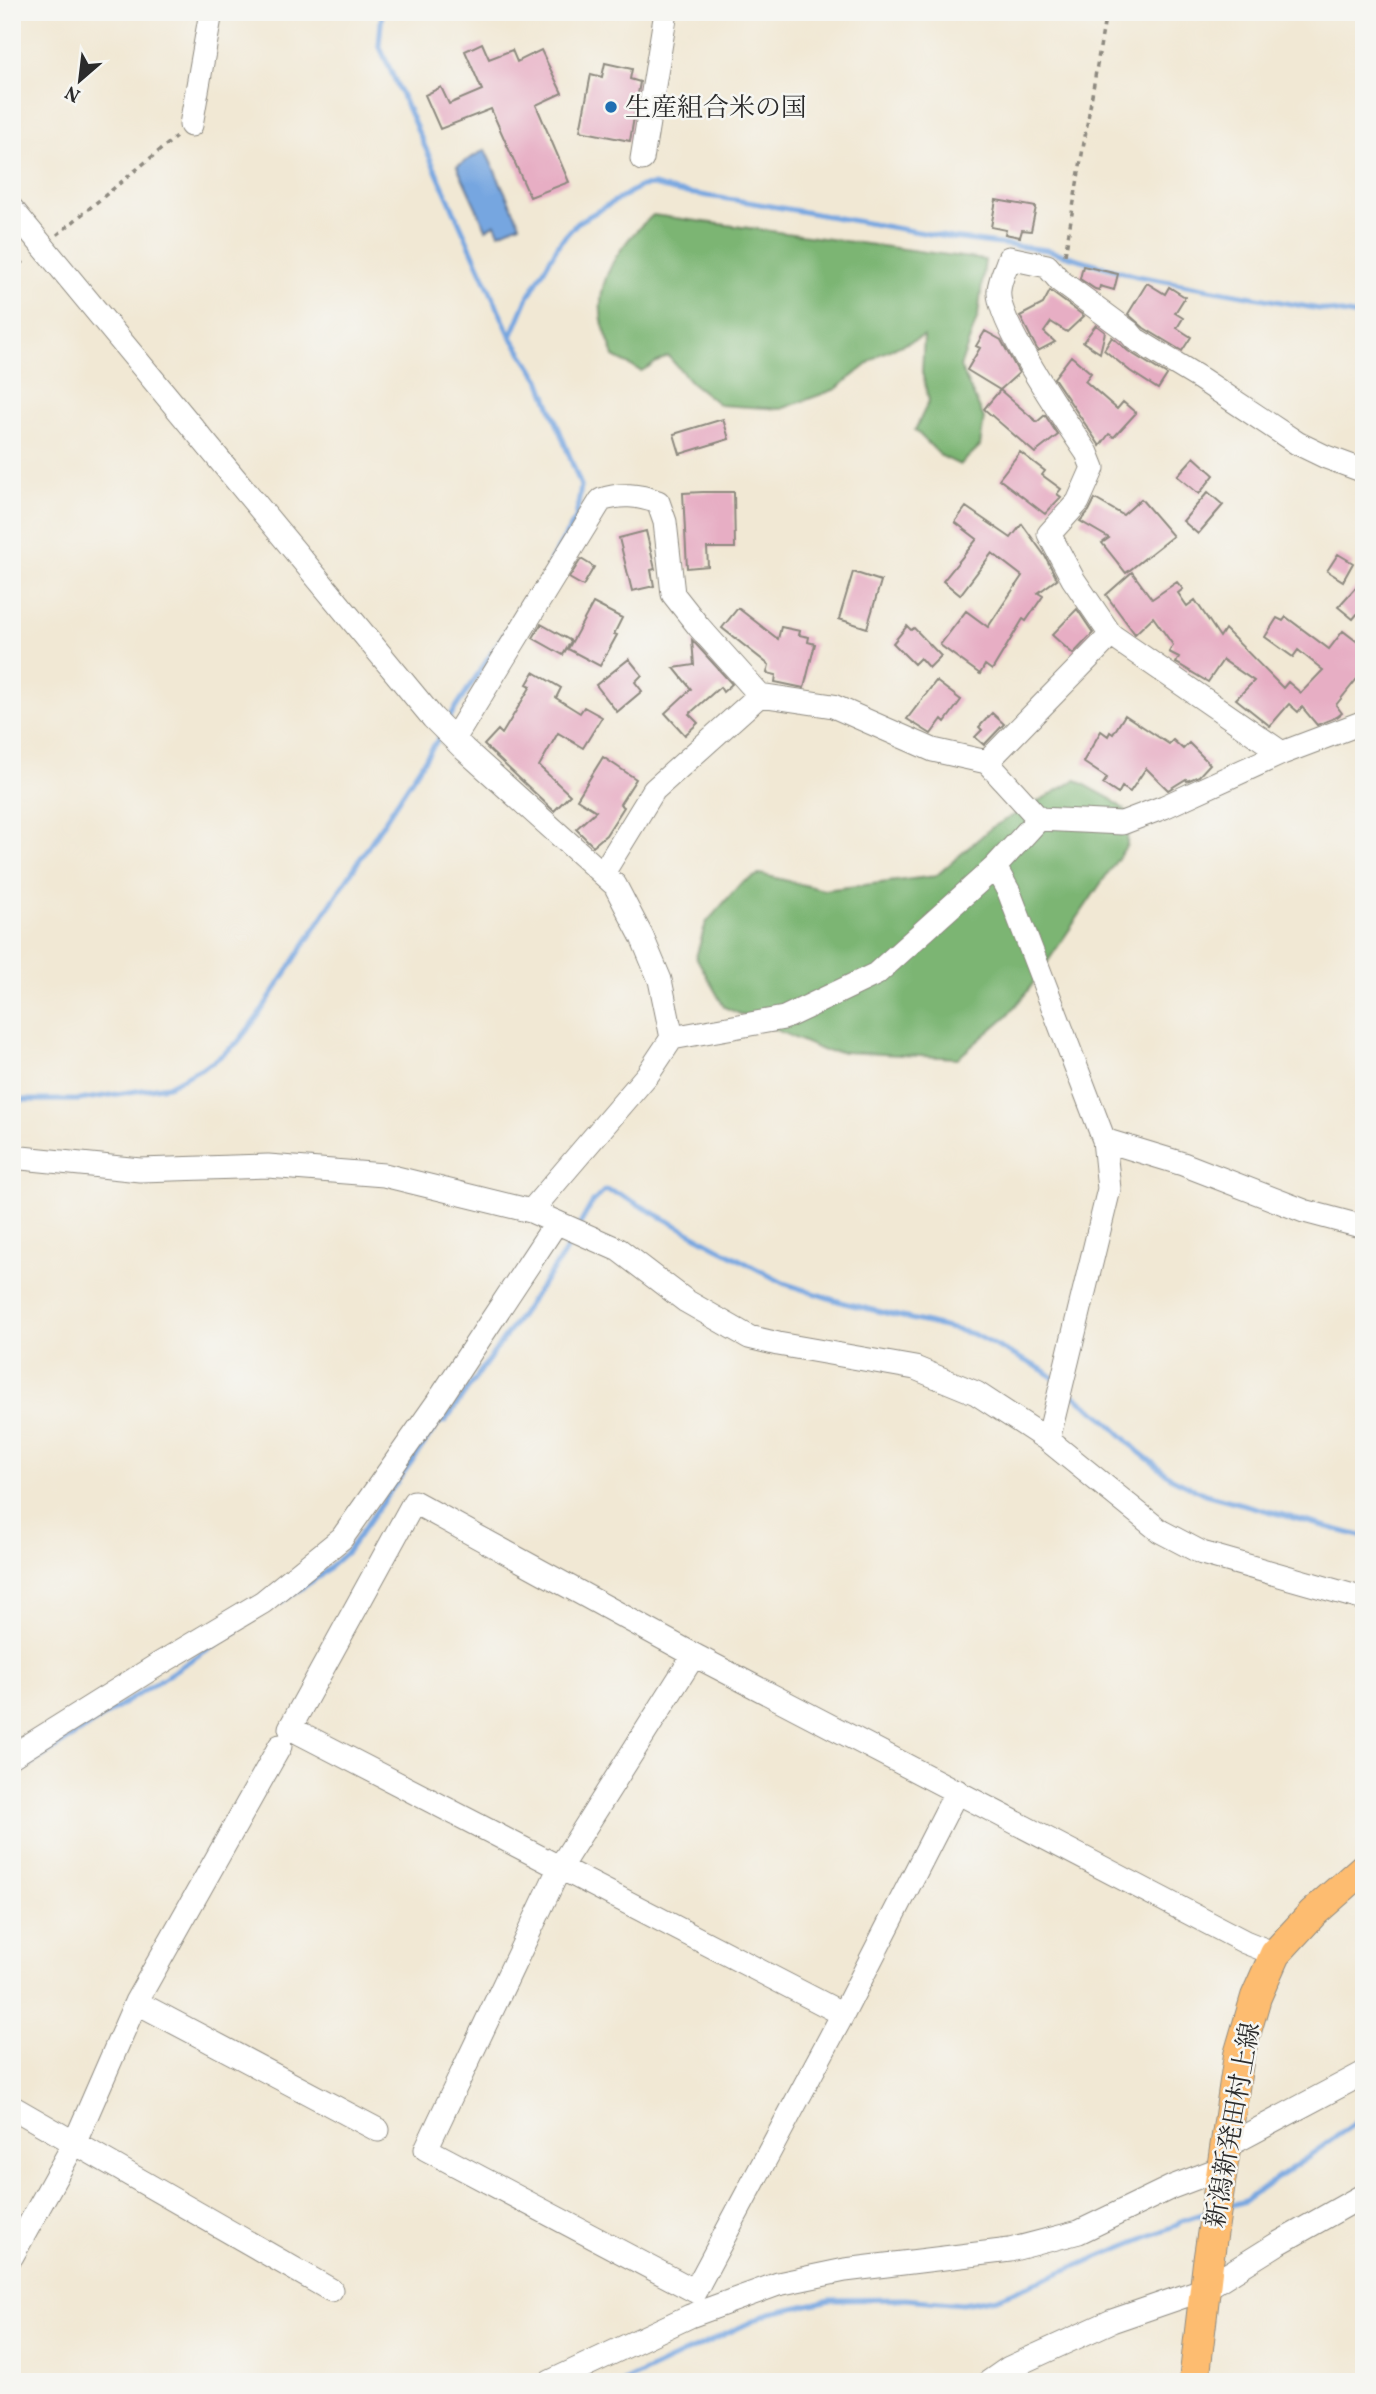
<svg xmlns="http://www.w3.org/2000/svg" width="1376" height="2394" font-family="Vollkorn,'Noto Serif JP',serif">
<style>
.forest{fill:#7cb573;stroke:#54704f;stroke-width:2}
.water{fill:#76a6e0;stroke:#506886;stroke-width:2}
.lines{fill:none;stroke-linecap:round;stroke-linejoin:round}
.stream{stroke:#76a6e0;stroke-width:5}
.building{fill:#e7aec4}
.minor-casing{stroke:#8e8a80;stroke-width:25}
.major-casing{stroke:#8e8a80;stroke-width:32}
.path{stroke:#8e8a80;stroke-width:3.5;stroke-dasharray:5 5;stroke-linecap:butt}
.minor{stroke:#fff;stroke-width:23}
.major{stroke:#fdbc6f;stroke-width:30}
.poi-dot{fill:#1f6fb2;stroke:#f6f6f2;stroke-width:2.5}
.labels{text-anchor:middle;stroke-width:5;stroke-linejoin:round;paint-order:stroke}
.poi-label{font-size:26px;fill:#2b2b2b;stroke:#f6f6f2;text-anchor:start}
.street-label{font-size:26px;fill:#2b2b2b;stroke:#f6f6f2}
</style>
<rect width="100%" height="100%" fill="#f6f6f2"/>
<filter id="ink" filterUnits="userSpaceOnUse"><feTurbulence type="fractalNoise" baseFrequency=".0143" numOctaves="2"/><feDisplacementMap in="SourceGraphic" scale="14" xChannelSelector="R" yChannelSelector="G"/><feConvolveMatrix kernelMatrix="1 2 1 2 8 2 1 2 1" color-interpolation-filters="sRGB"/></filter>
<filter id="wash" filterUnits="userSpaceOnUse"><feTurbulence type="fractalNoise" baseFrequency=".00686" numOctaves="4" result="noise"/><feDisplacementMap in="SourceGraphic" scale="28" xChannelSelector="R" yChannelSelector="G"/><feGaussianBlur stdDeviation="1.57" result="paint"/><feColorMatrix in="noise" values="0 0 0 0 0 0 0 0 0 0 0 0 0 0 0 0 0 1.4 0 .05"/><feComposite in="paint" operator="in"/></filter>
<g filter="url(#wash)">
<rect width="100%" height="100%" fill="#f1e8d4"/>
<!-- forest -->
<path class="forest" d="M653 215 985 260 978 316 960 367 984 418 980 446 960 465 941 456 915 430 929 401 922 372 924 336 880 354 836 389 781 409 720 405 691 382 668 356 641 371 614 357C611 346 606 336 603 325 592 282 622 241 653 215Z
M1076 780 1111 799 1128 813 1127 845 1027 992 1008 1015 958 1058 824 1051 724 1007 696 957 706 923 741 883 760 874 824 890 936 876 991 828Z"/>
<!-- water -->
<path class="water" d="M485 150 520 224 499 233 495 224 486 229 457 166Z"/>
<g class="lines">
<!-- stream -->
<path class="stream" d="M382 12 379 45 511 337 540 380 581 486 576 518 550 562
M511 337 527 299 560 242 577 223 641 186 654 185 674 191 748 202 952 238 1047 250 1137 276 1364 317
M445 724 523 606
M12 1100H79L168 1086 213 1062 237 1043 256 1019 440 736
M579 1226 592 1203 605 1190 619 1194 783 1283 844 1303 973 1334 1045 1371 1055 1379
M1068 1391 1104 1418 1139 1452 1172 1478 1205 1494 1364 1537
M279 1603 320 1576 347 1552 439 1423 445 1421 562 1257 573 1237
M12 1776 236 1631
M1225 2207 1245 2201 1364 2117
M624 2382 770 2313 831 2300 905 2299 962 2304 997 2298 1177 2225 1181 2221 1206 2213"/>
</g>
<g id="blocks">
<!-- building -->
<path class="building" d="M482 43 489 59 512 50 517 62 541 50 562 93 536 105 569 182 530 197 491 109 440 129 425 95 441 87 449 104 482 90 465 51Z
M605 63 632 69 630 79 640 82 630 141 580 131 591 74 602 77Z
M996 200 1036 207 1031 231 1022 230 1020 237 1005 234 1006 230 991 227Z
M1083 266 1118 274 1114 290 1100 286 1099 290 1095 289 1080 279Z
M1147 283 1165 294 1169 287 1185 297 1175 313 1183 318 1177 328 1191 337 1182 351 1144 328 1128 314Z
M1050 291 1084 316 1067 332 1051 322 1044 332 1055 342 1038 351 1020 316 1043 304Z
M1096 325 1105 332 1100 353 1083 342Z
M985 331 1001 340 1019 373 1000 390 967 370 980 348 976 346Z
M1112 337 1128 351 1167 375 1158 389 1130 371 1104 350Z
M1071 356 1091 373 1085 381 1117 409 1123 402 1136 413 1114 437 1109 434 1100 446 1054 378Z
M1000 390 1037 422 1045 415 1058 435 1035 453 984 409Z
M723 419 729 439 680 454 674 434Z
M1020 452 1045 471 1042 475 1061 489 1057 494 1061 497 1045 514 999 479Z
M1194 457 1214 475 1199 494 1177 476Z
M703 492H734L735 548H707L708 566 687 568 683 493Z
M1208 492 1223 505 1198 534 1183 521Z
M1095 499 1123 515 1141 499 1173 536 1126 573 1102 543 1109 538 1080 521 1089 511Z
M966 507 1011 538 1022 524 1045 556 1057 579 1038 593 1043 596 1026 621 1023 619 992 670 985 665 980 674 940 645 966 611 988 627 1022 576 992 553 960 595 943 581 977 539 955 522Z
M646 531 655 569 651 570 654 586 632 591 619 538Z
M1338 554 1353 563 1343 581 1327 571Z
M581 559 594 567 583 586 569 578Z
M853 572 881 581 867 628 839 619Z
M1132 572 1152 599 1177 582 1183 589 1178 593 1187 606 1195 600 1220 637 1225 629 1283 688 1288 682 1301 693 1323 670 1298 650 1293 657 1265 637 1277 618 1283 621 1286 617 1329 649 1343 631 1364 647V670L1336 705 1342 713 1337 717 1317 725 1302 707 1298 712 1289 704 1270 726 1236 699 1254 681 1223 660 1208 682 1178 664 1176 663 1179 657 1169 652 1173 645 1153 617 1135 634 1106 595Z
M1364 578V606L1353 619 1338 607Z
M593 603 622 618 614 634 617 635 600 666 568 649Z
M738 608 778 639 781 627 800 631 799 635 809 637 808 642 815 644 804 688 775 682 776 675 767 673 769 665 722 628Z
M1077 609 1093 633 1073 654 1052 635Z
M541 624 571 641 563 655 533 638Z
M907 626 911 630 914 628 941 656 929 668 920 658 914 664 893 643Z
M692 640 732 684 723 692 720 687 689 714 698 723 685 735 665 713 691 689 674 668 694 665Z
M629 659 642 675 635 682 642 691 617 712 596 685Z
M534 672 561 688 556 698 580 713 584 707 602 717 583 748 558 733 539 766 570 795 554 811 484 745 498 730 502 734 531 686 527 684Z
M936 681 961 700 945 722 942 719 931 734 907 719Z
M992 713 1004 724 984 745 975 737 982 730 979 727Z
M1125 715 1169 744 1173 740 1183 749 1189 743 1210 764 1199 776 1187 781 1186 779 1168 790 1146 768 1130 792 1122 787 1118 794 1103 784 1107 778 1083 762 1101 731 1108 736 1110 732 1113 734Z
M603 757 636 779 620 804 624 807 606 835 593 846 576 829 596 811 577 799Z"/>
</g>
</g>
<g filter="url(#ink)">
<use href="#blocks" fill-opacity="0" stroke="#8e8a80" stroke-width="2"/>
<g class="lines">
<defs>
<path id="minor" d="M191 125 211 12
M642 159 666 12
M12 209 433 718 464 749 615 885 642 937 660 980 672 1038
M454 739 601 500C621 493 638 495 658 502L665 522 673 594 699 627 760 695 833 706 933 750 987 762 1039 819
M1282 753 1111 635 1073 579 1049 534 1078 502 1093 468 1087 453C1068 425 995 319 999 290 1000 279 1006 268 1009 258L1047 266 1060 281 1129 332 1135 339 1201 379 1297 443 1326 457 1364 471
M987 762 1111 635
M995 867 1009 892 1104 1140 1109 1189 1048 1440
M603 873 654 790 760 695
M1104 1140 1183 1164 1304 1211 1364 1227
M12 1157 140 1170 268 1166 384 1175 531 1211 619 1250 686 1301 749 1337 778 1344 915 1368 976 1393 1048 1440 1160 1531 1202 1553 1364 1599
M531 1211 648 1074 672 1038 784 1018 876 974 995 867 1039 819 1122 823 1164 807 1282 753 1364 722
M694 1655 560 1867 426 2149 695 2291 843 2014 957 1791
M12 1756 159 1664 263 1602 342 1538 437 1403 556 1223
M136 2002 378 2130
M843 2014 290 1728 414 1502 694 1655 1245 1942 1275 1954
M12 2107 331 2290
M1225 2147 1364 2073
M12 2256 75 2142 136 2002 280 1746
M550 2382 690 2316 778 2284 845 2270 1010 2250 1079 2232 1172 2187 1222 2168
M989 2382 1009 2368 1112 2321 1205 2289 1277 2244 1364 2195"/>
<path id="major" d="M1194 2382 1208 2263 1239 2055 1256 1997 1275 1954 1313 1913 1364 1868"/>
</defs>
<!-- minor casing -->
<use href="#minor" class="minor-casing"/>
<!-- major casing -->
<use href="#major" class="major-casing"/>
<!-- path -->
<path class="path" d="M57 235 176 137
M1065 255 1106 12
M12 271 27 259"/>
<!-- minor -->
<use href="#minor" class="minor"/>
<!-- major -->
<use href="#major" class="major"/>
</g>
</g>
<!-- markers -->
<circle class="poi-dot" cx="611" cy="107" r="7"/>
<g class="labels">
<!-- poi labels -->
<g class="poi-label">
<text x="625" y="116">生産組合米の国</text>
</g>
<!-- street labels -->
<g class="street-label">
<text transform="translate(1232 2125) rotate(-80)" y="9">新潟新発田村上線</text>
</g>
</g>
<!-- margin -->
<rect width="1376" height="2394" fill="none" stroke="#f6f6f2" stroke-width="42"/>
<!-- north arrow -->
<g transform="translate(80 80) rotate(208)" stroke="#f6f6f2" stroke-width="5" paint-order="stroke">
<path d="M0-5L12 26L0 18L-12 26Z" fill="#2b2b2b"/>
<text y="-10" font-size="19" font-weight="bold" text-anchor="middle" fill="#2b2b2b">N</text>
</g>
</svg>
